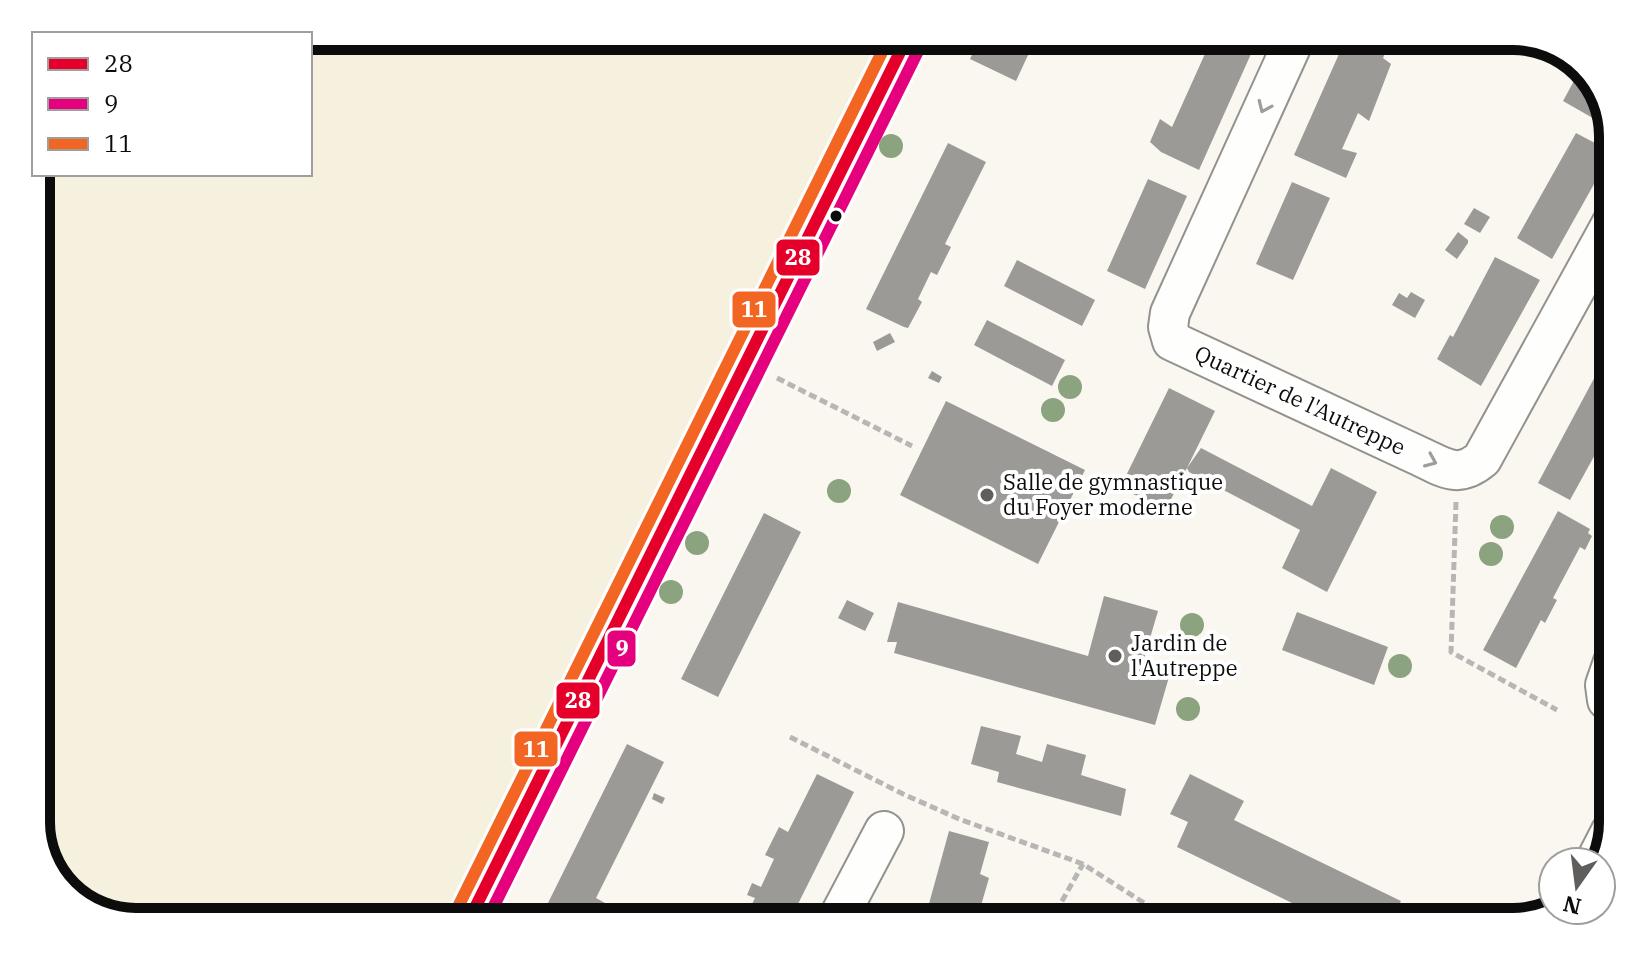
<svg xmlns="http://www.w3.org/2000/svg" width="1649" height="958" font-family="'IBM Plex Serif',serif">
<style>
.farmland{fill:#f6f1de}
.building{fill:#9c9a96}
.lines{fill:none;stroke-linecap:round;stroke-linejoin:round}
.minor-casing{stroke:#93928f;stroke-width:42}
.tertiary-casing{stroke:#93928f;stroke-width:48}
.path{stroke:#b7b6b5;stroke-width:5;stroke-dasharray:8 4;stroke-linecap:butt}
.minor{stroke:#fefefd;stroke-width:38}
.tertiary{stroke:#fefefd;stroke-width:44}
.bus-1-casing{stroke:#fff;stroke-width:18}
.bus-2-casing{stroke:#fff;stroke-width:18}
.bus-3-casing{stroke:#fff;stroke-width:18}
.bus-1{stroke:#e4002b;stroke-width:12}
.bus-2{stroke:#e5007d;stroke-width:12}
.bus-3{stroke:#f26522;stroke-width:12}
.tree{fill:#8ca37f}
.oneway{stroke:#9d9d9d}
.bus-dot{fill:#0c0c0c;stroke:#fff;stroke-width:3}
.poi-dot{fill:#5f5e5c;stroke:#fff;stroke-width:3}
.labels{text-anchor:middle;stroke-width:8;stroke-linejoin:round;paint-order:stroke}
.street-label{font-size:22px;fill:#0c0c0c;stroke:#fff}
.poi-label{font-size:22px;fill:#0c0c0c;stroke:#fff;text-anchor:start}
.rim{fill:none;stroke:#0c0c0c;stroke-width:10}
.line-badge{stroke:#fff;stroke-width:3}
.badge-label{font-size:22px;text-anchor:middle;font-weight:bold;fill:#fff}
</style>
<rect width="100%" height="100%" fill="#faf7f0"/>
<!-- farmland -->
<path class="farmland" d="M310 36H908L468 922H136L86 909 53 877 36 828V174H310Z"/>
<!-- building -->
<path class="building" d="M981 36H1026L1020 48 1029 53 1016 81 970 59Z
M1213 36H1259L1199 170 1161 152 1150 142 1160 119 1172 127Z
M1347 36H1393L1383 58 1391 64 1369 121 1358 113 1342 149 1357 153 1346 178 1294 155Z
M1581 68 1599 86 1606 108 1598 121 1563 101Z
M1576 133 1612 152 1552 259 1517 238Z
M948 143 986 162 945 244 951 247 937 275 931 272 918 299 922 302 908 328 904 327 866 309Z
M1148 179 1187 196 1145 289 1107 271Z
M1292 182 1330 198 1293 280 1256 264Z
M1474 208 1490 217 1480 233 1464 224Z
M1458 232 1468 240V243L1457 259 1445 250Z
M1495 257 1540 280 1481 386 1437 359 1450 335 1453 337Z
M1017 260 1095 300 1082 326 1004 286Z
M1411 292 1425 300 1415 318 1392 305 1399 293 1407 298Z
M987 320 1065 360 1052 386 974 345Z
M890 333 895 342 877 351 873 342Z
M1613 343V422L1570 500 1538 483Z
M932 371 942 377 939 383 928 378Z
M1169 388 1215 411 1187 468 1201 448 1312 506 1331 468 1377 492 1327 592 1282 568 1300 530 1189 472 1187 468 1166 509 1120 488Z
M946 401 1085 470 1038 564 900 495Z
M1558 511 1590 529 1588 533 1592 536 1585 550 1580 547 1553 598 1557 600 1545 623 1541 620 1516 668 1483 650Z
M764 513 801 532 718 697 681 679Z
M1104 596 1158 611 1141 669 1169 677 1155 725 894 653 897 642H887L898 602 1088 656Z
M847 600 874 613 865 631 838 618Z
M1297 612 1388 647 1374 685 1282 650Z
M981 726 1021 736 1016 754 1042 762 1047 744 1086 755 1081 775 1126 789 1121 816 997 782 999 772 971 764Z
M627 744 664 762 596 898 605 903 595 922H571L545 909Z
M817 774 854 792 789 922H743L755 898 747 895 752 883 761 887 774 859 765 855 779 827 788 832Z
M1190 774 1244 801 1234 820 1401 901 1391 922H1331L1177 847 1188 822 1170 814Z
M654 793 665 798 662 804 652 799Z
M949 831 989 842 980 874 989 878 980 909 971 905 966 922H924Z"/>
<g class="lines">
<defs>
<path id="minor" d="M1296 36 1170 313 1168 327 1172 341 1417 455C1444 467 1457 480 1482 459L1613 221
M1613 662 1605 685 1607 700 1613 703
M1595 862 1611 831
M836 922 884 831"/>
<path id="tertiary" d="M468 922 908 36"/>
</defs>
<!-- minor casing -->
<use href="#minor" class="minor-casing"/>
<!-- tertiary casing -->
<use href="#tertiary" class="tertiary-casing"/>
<!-- path -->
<path class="path" d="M777 378 912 446
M1456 502 1451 652 1557 710
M790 737 903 794 959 819 1083 864 1174 922
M1050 922 1083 864"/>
<!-- minor -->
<use href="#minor" class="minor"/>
<!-- tertiary -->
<use href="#tertiary" class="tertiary"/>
<defs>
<path id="bus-1" d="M468 922 908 36"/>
<path id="bus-2" d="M486 922 922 43"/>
<path id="bus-3" d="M454 915 890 36"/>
</defs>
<!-- bus-1 casing -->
<use href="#bus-1" class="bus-1-casing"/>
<!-- bus-2 casing -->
<use href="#bus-2" class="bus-2-casing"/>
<!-- bus-3 casing -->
<use href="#bus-3" class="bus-3-casing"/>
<!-- bus-1 -->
<use href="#bus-1" class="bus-1"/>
<!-- bus-2 -->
<use href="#bus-2" class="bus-2"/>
<!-- bus-3 -->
<use href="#bus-3" class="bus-3"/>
</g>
<!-- trees -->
<g class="tree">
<circle cx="891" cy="146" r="12"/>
<circle cx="1070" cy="387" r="12"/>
<circle cx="1053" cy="410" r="12"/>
<circle cx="839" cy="491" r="12"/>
<circle cx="1502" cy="527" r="12"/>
<circle cx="697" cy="543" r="12"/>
<circle cx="1491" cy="554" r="12"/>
<circle cx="671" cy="592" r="12"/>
<circle cx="1192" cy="625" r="12"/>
<circle cx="1400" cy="666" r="12"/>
<circle cx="1188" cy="709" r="12"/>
</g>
<!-- one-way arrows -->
<defs><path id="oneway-chevron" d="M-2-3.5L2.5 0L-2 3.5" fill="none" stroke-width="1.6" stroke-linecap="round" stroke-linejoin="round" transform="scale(2)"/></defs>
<g class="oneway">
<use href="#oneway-chevron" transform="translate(1264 107) rotate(114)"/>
<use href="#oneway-chevron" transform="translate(1431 461) rotate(23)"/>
</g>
<!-- markers -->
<circle class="bus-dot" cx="836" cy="216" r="7"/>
<g class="poi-dot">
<circle cx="987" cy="495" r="8"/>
<circle cx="1115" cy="656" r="8"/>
</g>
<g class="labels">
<!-- street labels -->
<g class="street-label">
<text transform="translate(1300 400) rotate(25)" y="8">Quartier de l'Autreppe</text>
</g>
<!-- poi labels -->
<g class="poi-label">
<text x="1003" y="490">Salle de gymnastique<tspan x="1003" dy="25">du Foyer moderne</tspan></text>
<text x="1131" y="651">Jardin de<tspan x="1131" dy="25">l'Autreppe</tspan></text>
</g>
</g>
<!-- crop -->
<path d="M0 0H1649V958H0ZM136 50H1513A86 86 0 0 1 1599 136V822A86 86 0 0 1 1513 908H136A86 86 0 0 1 50 822V136A86 86 0 0 1 136 50Z" fill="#fff" fill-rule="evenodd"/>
<path class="rim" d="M136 50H1513A86 86 0 0 1 1599 136V822A86 86 0 0 1 1513 908H136A86 86 0 0 1 50 822V136A86 86 0 0 1 136 50Z"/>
<g class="line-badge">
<rect x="775" y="238" width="46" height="39" rx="8" fill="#e4002b"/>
<rect x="731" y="290" width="46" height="39" rx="8" fill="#f26522"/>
<rect x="606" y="629" width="31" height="39" rx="8" fill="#e5007d"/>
<rect x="555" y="681" width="46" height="39" rx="8" fill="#e4002b"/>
<rect x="513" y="730" width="46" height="38" rx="8" fill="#f26522"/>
</g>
<g class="badge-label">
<text x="798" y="265">28</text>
<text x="754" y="317">11</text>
<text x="622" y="656">9</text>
<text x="578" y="708">28</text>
<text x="536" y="757">11</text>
</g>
<!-- legend -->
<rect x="32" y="32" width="280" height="144" fill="#ffffff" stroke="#9e9e9e" stroke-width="2"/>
<rect x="48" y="58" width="40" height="12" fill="#e4002b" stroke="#9e9e9e" stroke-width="2"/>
<text x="104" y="72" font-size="24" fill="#0c0c0c">28</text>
<rect x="48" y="98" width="40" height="12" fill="#e5007d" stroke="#9e9e9e" stroke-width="2"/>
<text x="104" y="112" font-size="24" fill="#0c0c0c">9</text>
<rect x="48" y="138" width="40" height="12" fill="#f26522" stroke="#9e9e9e" stroke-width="2"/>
<text x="104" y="152" font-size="24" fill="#0c0c0c">11</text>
<!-- north arrow -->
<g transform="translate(1577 886) rotate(194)"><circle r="38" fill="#ffffff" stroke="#9e9e9e" stroke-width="2"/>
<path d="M0-6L14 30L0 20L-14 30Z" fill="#5f5e5c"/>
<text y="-12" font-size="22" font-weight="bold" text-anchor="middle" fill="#0c0c0c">N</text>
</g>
</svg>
